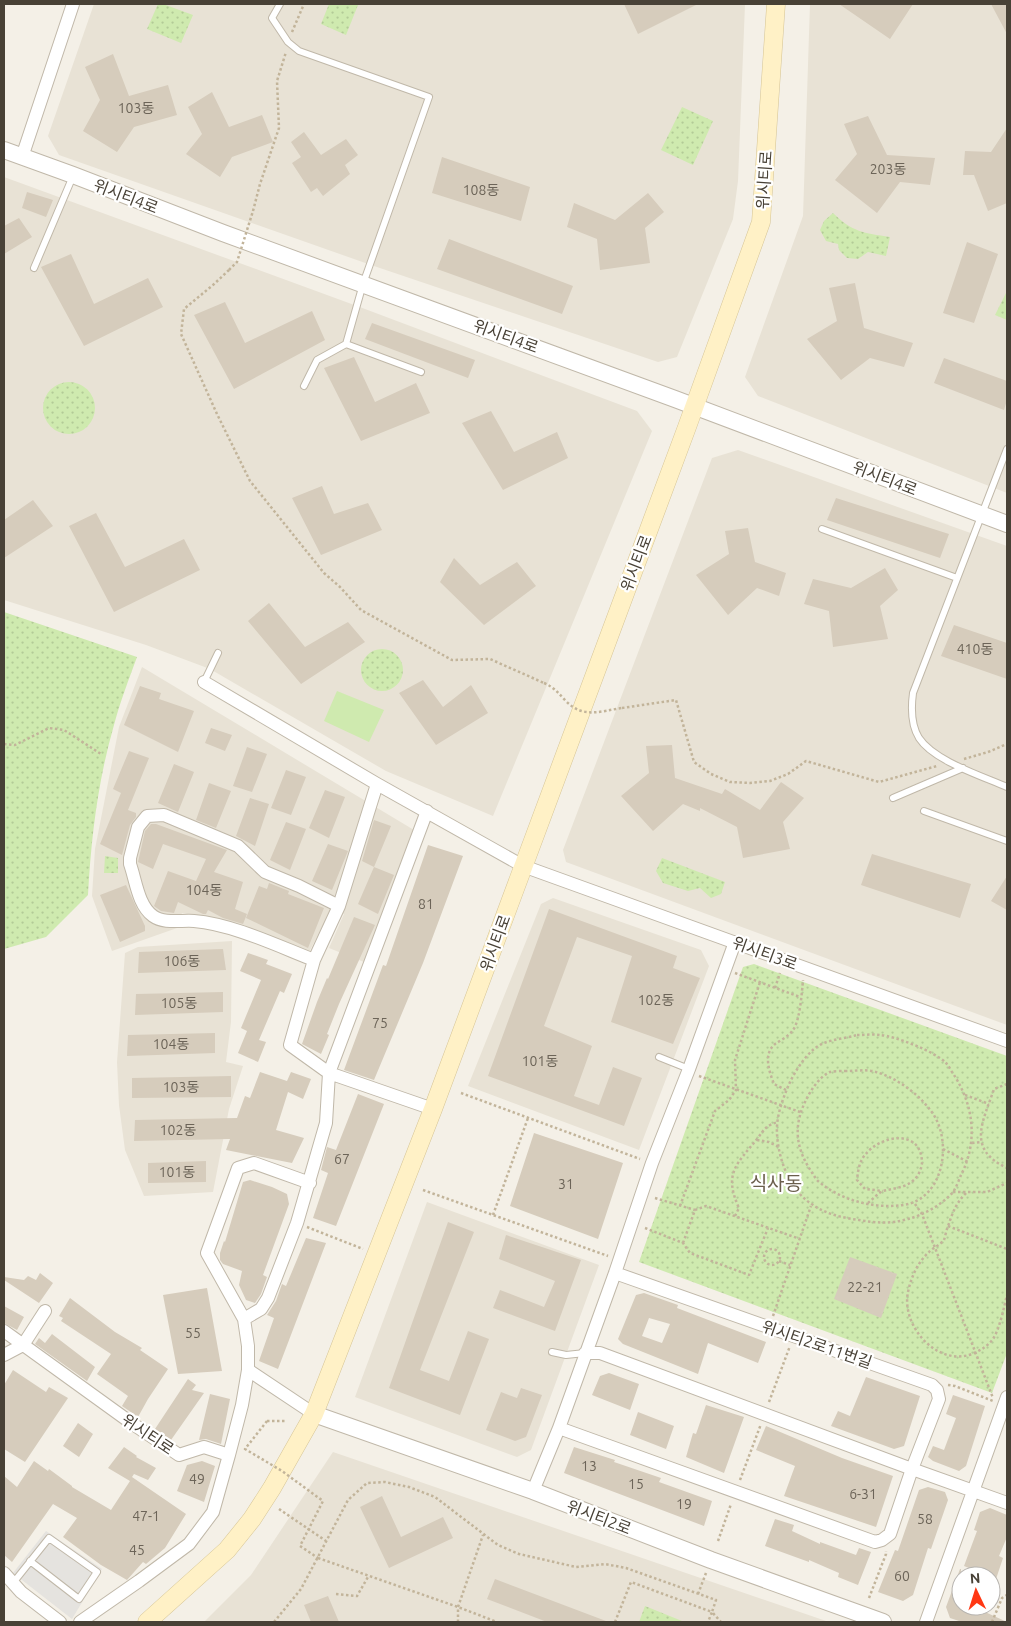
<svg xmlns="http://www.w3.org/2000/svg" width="1011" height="1626" font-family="Ubuntu,'Noto Sans KR',sans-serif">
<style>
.residential{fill:#e8e2d5}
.park{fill:url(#park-dots)}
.pitch{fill:#cfeaaf}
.parking{fill:#e5e3df}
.building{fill:#d6ccbc;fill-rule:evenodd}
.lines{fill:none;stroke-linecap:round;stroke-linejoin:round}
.service-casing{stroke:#c0b8a9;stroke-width:8}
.minor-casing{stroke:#c0b8a9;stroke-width:14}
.tertiary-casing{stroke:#c0b8a9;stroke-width:18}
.secondary-casing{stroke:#d6c596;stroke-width:19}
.path{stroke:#c2b49a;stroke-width:2.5;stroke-dasharray:2.5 2.5;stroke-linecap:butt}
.service{stroke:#fff;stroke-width:6}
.minor{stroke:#fff;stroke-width:12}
.tertiary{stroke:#fff;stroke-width:16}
.secondary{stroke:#fff1c6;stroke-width:18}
.path-bridge{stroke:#c2b49a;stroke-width:2.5;stroke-dasharray:2.5 2.5;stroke-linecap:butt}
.labels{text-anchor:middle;stroke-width:4.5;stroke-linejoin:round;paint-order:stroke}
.number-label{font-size:14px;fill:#6c6458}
.street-label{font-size:16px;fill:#484136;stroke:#fff}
.quarter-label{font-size:19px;fill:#6b5f4d;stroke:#fff}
</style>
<defs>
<pattern id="park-dots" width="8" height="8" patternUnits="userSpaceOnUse" patternTransform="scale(1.25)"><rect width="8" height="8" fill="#cfeaaf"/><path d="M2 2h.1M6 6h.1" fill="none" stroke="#b3ca97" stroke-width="1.8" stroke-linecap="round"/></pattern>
</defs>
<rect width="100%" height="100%" fill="#f4f0e7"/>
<!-- residential -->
<path class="residential" d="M94 4H745L738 181 733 219 677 357 658 362 371 265 59 155 48 136Z
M810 4H1007V493L758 396 745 377 803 216Z
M4 177 357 306 637 411 652 431 493 816 386 771 210 669 146 645 4 600Z
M738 450 1007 546V1025L566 862 563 850 712 458Z
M142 667 414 830 364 962 329 948 344 914 332 908 309 952 212 919 182 913 177 928 112 951 92 896 95 849 119 727Z
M553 898 701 950 709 966 639 1150 468 1086 541 904Z
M232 941 231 1022 226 1062 243 1066 229 1109 213 1192 144 1196 125 1150 119 1105 117 1062 125 953 138 947Z
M427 1202 599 1265 531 1450 517 1457 355 1397Z
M333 1452 829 1622H204L251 1575Z"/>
<!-- park -->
<path class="park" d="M158 4H163L193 15 181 43 147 29Z
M329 4 358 5 346 35 321 24Z
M682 107 713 121 693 165 661 150Z
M833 213C852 232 864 233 890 237L886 256 868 252 858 259 847 258 839 250 838 244 826 241 820 230 824 221Z
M1007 291V320L995 315Z
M43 408a26 26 0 1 1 52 0a26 26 0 1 1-52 0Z
M4 612 137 657C129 679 120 702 114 725 98 780 91 838 88 895L46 937 4 949Z
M361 670a21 21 0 1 1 42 0a21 21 0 1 1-42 0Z
M105 856 118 858V873H104Z
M662 858 725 882 721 894 711 898 700 888 688 891 663 883 656 871Z
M754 964 1007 1056V1353L992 1393 639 1262 743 967Z
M645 1606 682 1621V1622H639Z"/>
<!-- pitch -->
<path class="pitch" d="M337 691 384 710 369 742 324 721Z"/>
<!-- parking -->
<path class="parking" d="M46 1531 102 1569 72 1619 13 1573Z"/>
<!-- building -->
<path class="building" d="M624 4H698L638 34Z
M839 4H913L890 39Z
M991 4H1007V34Z
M113 54 129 96 168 85 177 115 134 127 117 152 83 131 100 100 85 67Z
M212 92 229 127 262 115 273 142 232 157 220 177 186 154 202 134 188 107Z
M868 116 887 155 935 158 930 185 900 182 877 213 835 180 857 154 844 124Z
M1007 128V203L988 211 974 175H963L965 151 991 152Z
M304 132 321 155 346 139 358 155 345 165 350 174 323 196 317 188 311 192 292 163 301 157 291 142Z
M442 157 530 187 521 221 432 193Z
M27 192 53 200 46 217 22 208Z
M648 193 664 212 645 228 650 263 600 270 597 239 567 227 574 203 615 220Z
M19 218 32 237 4 254V226Z
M449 239 573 286 562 314 437 269Z
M967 242 998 254 974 323 943 313Z
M71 254 94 304 148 278 163 307 84 346 41 267Z
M855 283 864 328 913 343 904 367 870 358 841 380 807 339 837 321 829 288Z
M225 302 245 343 312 311 325 340 234 389 194 315Z
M372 323 475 360 468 378 365 339Z
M354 357 375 402 416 383 430 413 361 441 324 368Z
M944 358 1007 381V400L1004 410 934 383Z
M491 411 514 452 557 432 568 458 503 490 462 423Z
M322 486 334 514 368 503 382 530 321 555 292 498Z
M836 498 949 534 940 558 827 520Z
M33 500 53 526 4 558V520Z
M96 513 125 567 184 539 200 570 114 612 69 526Z
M748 528 755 562 786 573 779 596 757 588 728 615 696 575 729 554 725 531Z
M454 558 480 585 517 562 536 586 484 625 440 582Z
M885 568 898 590 880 606 888 639 833 647 829 611 804 604 813 579 851 588Z
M269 603 305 647 348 622 365 642 301 684 248 621Z
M954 625 1007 643V679L941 656Z
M423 680 443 707 471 685 488 713 436 745 399 693Z
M140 686 161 693 159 699 194 711 178 752 124 725Z
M211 728 232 735 225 751 205 743Z
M672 745 675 778 722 794 725 789 760 810 781 782 804 798 783 822 790 849 743 858 737 827 700 808V811L683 804 653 831 621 796 649 773 646 746Z
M247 747 267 754 252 792 233 786Z
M129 751 149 758 128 810 136 813V817L130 825 122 855 100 844 121 793 113 789Z
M174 764 194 772 178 812 158 803Z
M286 770 306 777 291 815 271 808Z
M209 783 231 791 216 828 196 820Z
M325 790 345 797 329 838 309 828Z
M250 798 269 804 255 846 236 836Z
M374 820 391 826 374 867 362 861Z
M286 822 306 829 290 870 270 860Z
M151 824H156L227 850 214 872 243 882 235 909 247 914 243 924 223 918 208 910 206 914H203L178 902 174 913 161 911 154 906 168 871 196 881 206 859 163 844 153 869 138 862 145 831Z
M328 844 348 851 332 890 312 881Z
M428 845 463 856 423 963 374 1080 344 1070 383 965 386 966Z
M872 854 971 884 960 918 861 885Z
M374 867 394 875 378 914 358 904Z
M1007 876V910L991 901Z
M269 883 289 891 288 894 324 908 308 948 246 918 259 886 267 889Z
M126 885 145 926V931L120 942 100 895Z
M549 909 677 956 673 968 700 978 673 1044 611 1022 632 956 577 937 544 1026 592 1046 574 1096 599 1105 613 1067 642 1078 624 1126 488 1076Z
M354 917 375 925 339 1004 327 1034 329 1035 321 1054 302 1044 317 1002 327 978 328 979Z
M223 949 226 970 138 973 139 952Z
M248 953 268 960 266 964 292 974 284 993 280 991 259 1040 266 1042 258 1062 238 1053 247 1031 241 1028 261 980 240 971Z
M223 992V1012L135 1015 136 994Z
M215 1033V1053L127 1056 128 1035Z
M260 1072 287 1081 291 1072 311 1079 303 1099 288 1092 276 1130 304 1138 292 1163 226 1150 230 1139 134 1141 135 1120 237 1118 245 1096 250 1098Z
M231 1076V1097L132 1098V1078Z
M358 1094 384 1104 336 1226 313 1218 328 1173 321 1170 327 1147 336 1150Z
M534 1133 623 1163 598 1239 510 1206Z
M206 1161V1182L148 1183V1163Z
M250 1180 272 1187 287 1194 289 1204 263 1275 267 1277 261 1294 255 1303 246 1300 239 1285 242 1271 223 1264 220 1260V1253L224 1241 225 1242 243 1182Z
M448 1222 474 1232 420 1370 449 1381 468 1331 489 1339 460 1415 389 1388Z
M506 1235 581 1260 555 1331 493 1308 500 1290 544 1307 555 1281 499 1259Z
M306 1238 326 1243 278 1369 259 1361 274 1318 267 1315 276 1301 282 1284 286 1286Z
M850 1257 897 1274 881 1318 834 1299Z
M40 1273 53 1283 39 1303 4 1280V1277L24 1280 28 1276 36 1280Z
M207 1288 222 1371 178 1374 163 1295Z
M644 1293 678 1305 677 1308 766 1342 758 1363 708 1343 698 1374 623 1344 618 1339 636 1295ZM649 1318 670 1324 662 1343 642 1336Z
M70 1298 115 1332 142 1348 140 1350 168 1369 148 1399 138 1417 122 1406 128 1396 97 1374 111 1354 61 1321 63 1318 59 1316Z
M4 1306 24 1317 17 1330 4 1323Z
M52 1334 95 1367 87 1381 35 1344 39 1338 45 1343Z
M13 1370 46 1392 49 1387 68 1398 25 1462 4 1449V1385Z
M609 1373 639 1384 630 1410 592 1395 600 1376Z
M866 1377 920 1396 904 1446 894 1449 831 1426 838 1411 850 1416Z
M188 1379 196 1385 192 1390 204 1393 171 1440 155 1429Z
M521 1388 542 1395 526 1437 515 1441 486 1430 501 1392 517 1398Z
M210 1394 230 1399 221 1444 206 1439 199 1440Z
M953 1395 985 1406 966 1466 959 1471 933 1461 928 1457 933 1446 944 1450 956 1418 946 1414Z
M706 1405 744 1417 724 1473 686 1457 693 1433 696 1434Z
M638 1412 674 1426 666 1449 630 1435Z
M78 1423 93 1434 79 1457 63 1446Z
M766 1426 842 1458 893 1476 876 1527 784 1496 795 1466 756 1450Z
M124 1447 137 1456 136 1457 156 1468 148 1480 134 1474 132 1477 186 1514 165 1548 146 1564 143 1562 127 1580 101 1565 63 1537 77 1518 53 1504 12 1562 4 1555V1476L17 1487 34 1461 48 1471 49 1469 72 1486V1487L111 1510 130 1481 108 1468Z
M574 1447 615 1460 614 1462 661 1478 659 1482 712 1501 704 1526 564 1473Z
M202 1461 215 1466 204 1502 177 1491 187 1465Z
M928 1487 945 1492 948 1500 931 1549 928 1548 913 1595 903 1601 878 1592 895 1550 898 1551 919 1490Z
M382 1496 401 1537 443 1517 453 1538 389 1568 360 1507Z
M990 1508 1007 1515V1537L999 1556 1003 1558 996 1579 964 1566 977 1531 974 1530 980 1512Z
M775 1519 794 1525 792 1531 820 1544V1542L856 1555 859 1548 871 1552 858 1585 838 1577 839 1573 809 1560V1562L765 1546Z
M960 1569H961V1606H972L1007 1622H962L950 1618 946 1607Z
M495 1579 606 1621 605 1622H547L487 1599Z
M328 1596 339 1622H311L304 1605Z"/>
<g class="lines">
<defs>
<path id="service" d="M280 4 272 18 288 42 299 51 429 97 363 284 346 344 421 372
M34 268 73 176
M304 386 317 360 346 344
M1007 449 913 693C911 708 911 725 919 738 934 761 982 776 1007 787
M822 529 957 578
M204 682 218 653
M893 798 963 768
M924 811 1007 841
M659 1057 689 1069
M552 1352 566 1355 585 1353
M13 1583 49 1538 97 1572 79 1599 30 1561"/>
<path id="minor" d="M22 157 73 4
M204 682 377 784 523 866 1007 1041
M377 784 339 906 314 960 290 1045 329 1073 433 1109
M314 960C278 946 232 924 194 921 181 920 164 924 153 916 138 905 136 881 130 864V858L138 827 147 816 164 815 238 846 265 872 299 886 339 906
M310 1183 254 1163 238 1168 207 1253 244 1319 248 1346V1370L314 1414
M244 1319 261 1309 268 1298 297 1223 326 1123 329 1073 427 811
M4 1331 130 1422 179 1455 204 1447 229 1455 242 1405 248 1370
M585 1353H600L912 1469 1007 1503
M4 1355 23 1345 45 1311
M559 1428 875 1542 882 1540 890 1534 912 1469 939 1399 937 1390 932 1385 615 1273
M533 1491 559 1428 615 1273 652 1163 689 1069 735 942
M4 1573 21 1592 60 1622
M80 1622 139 1581 189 1544 213 1512 229 1455
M926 1622 1007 1397"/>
<path id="tertiary" d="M4 150 73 175 223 233 675 399 1007 524
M314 1414 533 1491 711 1560 883 1622"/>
<path id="secondary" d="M147 1622 227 1550 252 1519 272 1488 314 1414 433 1109 687 427 761 222 776 4"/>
</defs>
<!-- service casing -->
<use href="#service" class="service-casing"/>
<!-- minor casing -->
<use href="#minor" class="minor-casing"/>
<!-- tertiary casing -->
<use href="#tertiary" class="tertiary-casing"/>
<!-- secondary casing -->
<use href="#secondary" class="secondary-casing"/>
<!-- path -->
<path class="path" d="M292 32 304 4
M253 211 260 184 279 128 277 81 286 52
M229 270 213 285 184 309 181 334 217 414 250 481 324 573 340 587 361 610 452 660 490 659 544 683
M622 708 676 700 694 762 711 774 730 782 750 783 770 781 788 774 806 761 879 782 937 766
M4 744 15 745 49 728 64 730 101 754
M964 759 988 752 1007 744
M735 973 800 997
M775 988 780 973
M857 1035C865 1035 873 1034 880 1035 895 1036 936 1052 946 1063 949 1066 951 1071 954 1075 974 1106 978 1142 961 1175 959 1180 956 1188 953 1192 942 1205 923 1215 908 1219 891 1224 876 1223 859 1220 843 1218 826 1214 813 1205 790 1191 778 1159 777 1133 776 1116 783 1098 790 1082 797 1068 809 1049 824 1043 834 1039 847 1038 857 1035Z
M845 1071C855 1071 867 1069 876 1072 898 1078 923 1097 935 1117 952 1147 942 1200 903 1205 873 1209 840 1200 818 1181 814 1177 812 1172 809 1168 795 1145 794 1124 806 1100 811 1090 819 1077 830 1072 834 1071 841 1071 845 1071Z
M699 1076 800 1112
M1007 1084 994 1089C983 1122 966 1149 1007 1168
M786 1090 774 1084C769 1071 763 1054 775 1044 781 1040 789 1036 793 1030 800 1021 802 991 803 980
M461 1093 640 1159
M965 1095 989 1104
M757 1140 769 1142 779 1147
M972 1143 981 1142
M943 1149 968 1162
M423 1190 608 1256
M953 1192H987L1007 1183
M966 1193C955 1204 952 1215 947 1229 946 1232 945 1237 944 1240 941 1244 933 1248 929 1252 918 1262 911 1277 908 1292 901 1326 937 1367 972 1354 981 1350 988 1346 993 1339 1000 1328 1004 1307 1007 1295
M655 1198 695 1210
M868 1203C873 1199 878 1193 883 1191 894 1188 906 1188 915 1179 919 1175 922 1167 922 1162 921 1128 880 1135 865 1155 859 1162 858 1171 857 1180L865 1189 883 1191
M915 1204 922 1214 993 1398
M680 1206 715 1111 729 1100 736 1090 735 1060 760 982
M493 1215 528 1118
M735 1216 739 1208C723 1173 737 1164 757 1139 764 1130 766 1125 778 1122
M948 1226 1007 1249
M307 1227 363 1249
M645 1228 683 1243 690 1253 749 1275 768 1228
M683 1243 695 1210 706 1206 800 1239
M764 1257a8 8 0 1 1 16 0a8 8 0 1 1-16 0Z
M779 1261 790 1265
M773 1316 811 1206
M948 1385 955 1386 993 1401
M769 1402 790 1346
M267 1421H286
M740 1480 761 1424
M279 1509 326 1541
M718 1541 731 1504
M318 1558 458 1607 497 1622
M336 1594 357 1596 368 1577
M698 1594 706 1573
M869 1598 886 1554V1551
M274 1622 301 1589 348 1500 367 1483 385 1482 409 1487 435 1497 498 1545 519 1554 576 1567 605 1564 626 1568 716 1600 712 1612 721 1622
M458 1622V1607L483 1535
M615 1622 631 1582 712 1612 708 1622
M992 1622 1002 1598 1007 1595"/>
<!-- service -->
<use href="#service" class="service"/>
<!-- minor -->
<use href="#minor" class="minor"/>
<!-- tertiary -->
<use href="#tertiary" class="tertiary"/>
<!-- secondary -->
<use href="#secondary" class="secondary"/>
<!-- path-bridge -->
<path class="path-bridge" d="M229 270 237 262 253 211
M544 683C554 687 559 694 566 701 583 719 601 711 622 708
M267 1421 245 1449 282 1471 323 1501 300 1546 318 1558"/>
</g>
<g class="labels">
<!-- number labels -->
<g class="number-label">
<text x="136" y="113">103동</text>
<text x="888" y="174">203동</text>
<text x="481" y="195">108동</text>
<text x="975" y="654">410동</text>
<text x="204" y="895">104동</text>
<text x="426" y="909">81</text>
<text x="182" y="966">106동</text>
<text x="656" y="1005">102동</text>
<text x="179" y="1008">105동</text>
<text x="380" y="1028">75</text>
<text x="171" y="1049">104동</text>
<text x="540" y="1066">101동</text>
<text x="181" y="1092">103동</text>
<text x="178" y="1135">102동</text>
<text x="342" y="1164">67</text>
<text x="177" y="1177">101동</text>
<text x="566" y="1189">31</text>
<text x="865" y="1292">22-21</text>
<text x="193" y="1338">55</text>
<text x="589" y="1471">13</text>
<text x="197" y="1484">49</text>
<text x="636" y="1489">15</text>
<text x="863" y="1499">6-31</text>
<text x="684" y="1509">19</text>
<text x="146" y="1521">47-1</text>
<text x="925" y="1524">58</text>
<text x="137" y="1555">45</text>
<text x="902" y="1581">60</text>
</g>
<!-- street labels -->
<g class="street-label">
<text transform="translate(764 180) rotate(-86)" y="6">위시티로</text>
<text transform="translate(126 196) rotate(21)" y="6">위시티4로</text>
<text transform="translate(506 336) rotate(20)" y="6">위시티4로</text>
<text transform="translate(885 478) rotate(21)" y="6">위시티4로</text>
<text transform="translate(636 563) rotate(-69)" y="6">위시티로</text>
<text transform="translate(495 943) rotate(-70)" y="6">위시티로</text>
<text transform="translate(765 953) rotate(20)" y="6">위시티3로</text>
<text transform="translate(817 1344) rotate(19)" y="6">위시티2로11번길</text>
<text transform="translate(148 1434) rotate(34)" y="6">위시티로</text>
<text transform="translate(599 1517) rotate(21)" y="6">위시티2로</text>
</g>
<!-- quarter labels -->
<g class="quarter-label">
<text x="776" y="1190">식사동</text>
</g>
</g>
<!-- border -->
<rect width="1011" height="1626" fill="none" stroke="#484136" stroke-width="10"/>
<!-- north arrow -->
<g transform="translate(976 1591) rotate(356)"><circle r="24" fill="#ffffff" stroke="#b6b3af"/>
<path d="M0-4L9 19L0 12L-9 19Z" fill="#ff3713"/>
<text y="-8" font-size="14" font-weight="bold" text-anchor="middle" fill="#484136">N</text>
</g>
</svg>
